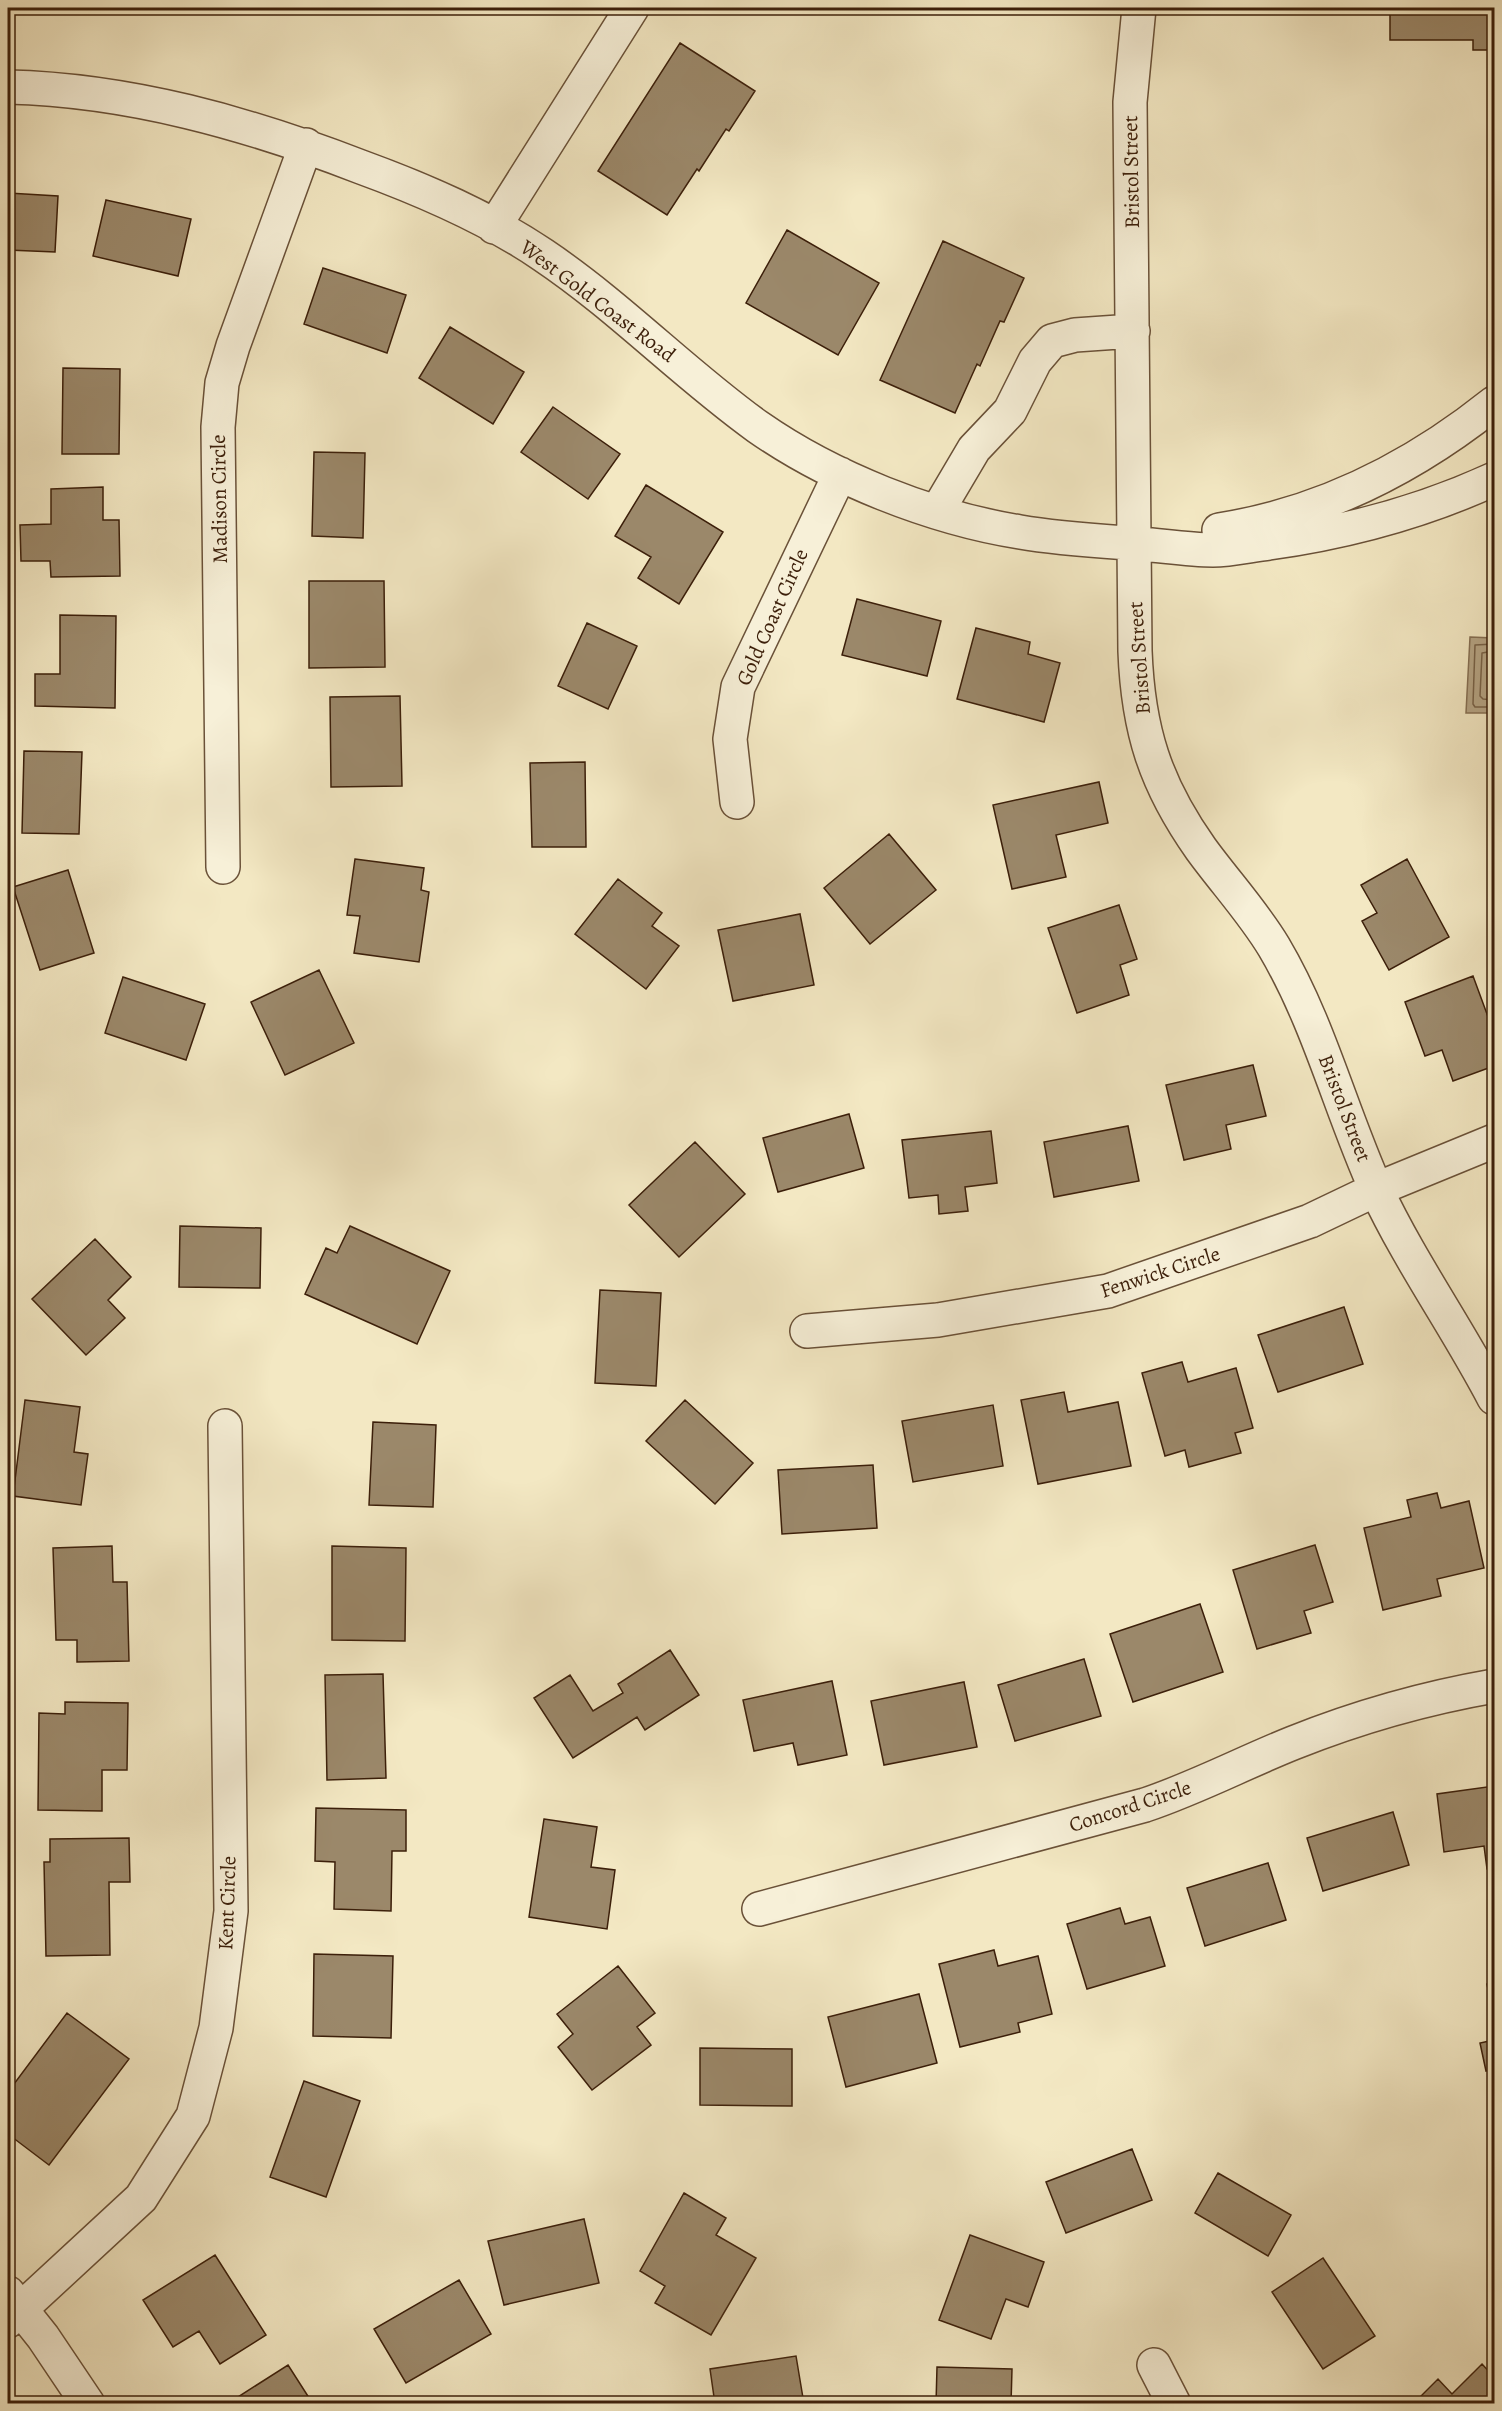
<svg xmlns="http://www.w3.org/2000/svg" width="1502" height="2411" viewBox="0 0 1502 2411" font-family="Alegreya,serif">
<rect width="100%" height="100%" fill="#f3e8c3"/>
<filter id="stains"><feTurbulence type="fractalNoise" baseFrequency=".00333" numOctaves="4"/><feColorMatrix values="0 0 0 0 .2 0 0 0 0 .09 0 0 0 0 .02 0 0 0 .5 -.17"/></filter>
<radialGradient id="worn" r=".72"><stop offset=".6" stop-color="#630" stop-opacity="0"/><stop offset="1" stop-color="#630" stop-opacity=".3"/></radialGradient>
<!-- water -->
<path fill="#b5a484" stroke="#856f53" stroke-width="1.5" d="M 1470,637 L 1494,638 L 1494,713 L 1466,713 Z"/>
<g fill="none" stroke-linecap="round" stroke-linejoin="round">
<!-- shore -->
<path stroke="#786247" stroke-width="1.5" d="M 1494,644 L 1475,645 L 1473,704 L 1475,707 L 1494,707
M 1494,651 L 1482,653 L 1480,696 L 1483,699 L 1494,700"/>
</g>
<!-- building -->
<path fill="#9b886a" stroke="#3c1f0a" stroke-width="1.5" d="M 1390,8 L 1494,8 L 1494,50 L 1473,50 L 1473,40 L 1390,40 Z
M 680,43 L 755,91 L 729,131 L 726,129 L 699,171 L 697,169 L 667,215 L 598,171 Z
M 8,193 L 58,196 L 55,252 L 8,250 Z
M 106,200 L 191,219 L 178,276 L 93,256 Z
M 787,230 L 879,283 L 838,355 L 746,303 Z
M 943,241 L 1024,278 L 1004,322 L 1000,321 L 980,366 L 977,364 L 955,413 L 880,380 Z
M 323,268 L 406,295 L 387,353 L 304,324 Z
M 450,327 L 524,372 L 493,424 L 419,378 Z
M 63,368 L 120,369 L 119,454 L 62,454 Z
M 553,407 L 620,454 L 588,499 L 521,452 Z
M 314,452 L 365,453 L 363,538 L 312,536 Z
M 646,485 L 723,532 L 679,604 L 638,578 L 651,557 L 615,536 Z
M 103,487 L 103,520 L 119,520 L 120,576 L 51,577 L 50,561 L 21,561 L 20,525 L 51,524 L 51,489 Z
M 309,581 L 384,581 L 385,667 L 309,668 Z
M 857,599 L 941,621 L 927,676 L 842,655 Z
M 60,615 L 116,616 L 115,708 L 35,706 L 35,674 L 60,674 Z
M 587,623 L 637,646 L 608,709 L 558,686 Z
M 976,628 L 1030,642 L 1028,654 L 1060,663 L 1044,722 L 957,699 Z
M 400,696 L 402,786 L 331,787 L 330,697 Z
M 24,751 L 82,752 L 79,834 L 22,833 Z
M 585,762 L 586,847 L 532,847 L 530,763 Z
M 1099,782 L 1108,823 L 1056,835 L 1066,877 L 1012,889 L 993,805 Z
M 889,834 L 936,890 L 870,944 L 824,888 Z
M 355,859 L 424,868 L 421,890 L 429,892 L 419,962 L 354,953 L 360,916 L 347,915 Z
M 1407,859 L 1449,937 L 1389,970 L 1362,921 L 1377,913 L 1361,885 Z
M 68,870 L 94,953 L 40,970 L 13,887 Z
M 618,879 L 662,913 L 652,926 L 679,946 L 646,989 L 575,934 Z
M 1119,905 L 1137,959 L 1120,965 L 1129,995 L 1077,1013 L 1048,928 Z
M 800,914 L 814,985 L 733,1001 L 718,930 Z
M 319,970 L 354,1043 L 285,1075 L 251,1002 Z
M 1473,976 L 1494,1033 L 1494,1066 L 1453,1081 L 1442,1050 L 1425,1056 L 1405,1002 Z
M 123,977 L 205,1004 L 186,1060 L 105,1033 Z
M 1253,1065 L 1266,1116 L 1226,1125 L 1231,1149 L 1184,1160 L 1166,1085 Z
M 849,1114 L 864,1168 L 778,1192 L 763,1138 Z
M 1128,1126 L 1139,1181 L 1054,1197 L 1044,1142 Z
M 991,1131 L 997,1183 L 965,1187 L 968,1211 L 939,1214 L 938,1195 L 909,1198 L 902,1140 Z
M 695,1142 L 745,1194 L 679,1257 L 629,1205 Z
M 180,1226 L 261,1228 L 260,1288 L 179,1287 Z
M 350,1226 L 450,1271 L 417,1344 L 305,1294 L 326,1248 L 337,1253 Z
M 95,1239 L 131,1277 L 108,1300 L 125,1318 L 86,1355 L 32,1299 Z
M 600,1290 L 661,1293 L 656,1386 L 595,1383 Z
M 1344,1307 L 1363,1364 L 1278,1392 L 1258,1335 Z
M 1182,1362 L 1188,1382 L 1236,1368 L 1253,1428 L 1235,1433 L 1241,1453 L 1189,1467 L 1185,1450 L 1165,1456 L 1142,1373 Z
M 1064,1392 L 1068,1412 L 1118,1402 L 1131,1466 L 1038,1484 L 1021,1400 Z
M 25,1400 L 80,1407 L 74,1452 L 88,1454 L 81,1505 L 13,1496 Z
M 685,1400 L 753,1463 L 715,1504 L 646,1441 Z
M 993,1405 L 1003,1466 L 913,1482 L 902,1421 Z
M 373,1422 L 436,1425 L 433,1507 L 369,1505 Z
M 873,1465 L 877,1528 L 782,1534 L 778,1470 Z
M 1437,1493 L 1441,1508 L 1469,1501 L 1484,1568 L 1437,1579 L 1441,1596 L 1383,1610 L 1364,1528 L 1411,1517 L 1407,1500 Z
M 1315,1545 L 1333,1602 L 1304,1611 L 1311,1633 L 1257,1649 L 1233,1570 Z
M 112,1546 L 113,1582 L 127,1582 L 129,1661 L 77,1662 L 77,1640 L 56,1640 L 53,1548 Z
M 332,1546 L 406,1548 L 405,1641 L 332,1640 Z
M 1200,1604 L 1223,1672 L 1133,1702 L 1110,1634 Z
M 670,1650 L 699,1695 L 645,1730 L 637,1717 L 573,1758 L 534,1698 L 570,1675 L 593,1711 L 623,1693 L 618,1684 Z
M 1084,1659 L 1101,1716 L 1015,1741 L 998,1685 Z
M 383,1674 L 386,1778 L 327,1780 L 325,1675 Z
M 832,1681 L 847,1755 L 798,1765 L 793,1743 L 754,1751 L 743,1700 Z
M 964,1682 L 977,1747 L 884,1765 L 871,1701 Z
M 65,1702 L 128,1703 L 127,1770 L 102,1770 L 102,1811 L 38,1810 L 39,1713 L 65,1714 Z
M 1494,1786 L 1494,1868 L 1487,1869 L 1484,1846 L 1444,1852 L 1437,1794 Z
M 316,1808 L 406,1810 L 406,1851 L 392,1851 L 391,1911 L 334,1909 L 335,1862 L 315,1861 Z
M 1393,1812 L 1409,1865 L 1323,1891 L 1307,1838 Z
M 544,1819 L 597,1827 L 591,1867 L 615,1870 L 607,1929 L 529,1917 Z
M 129,1838 L 130,1882 L 109,1882 L 110,1955 L 46,1956 L 44,1862 L 50,1862 L 50,1839 Z
M 1268,1863 L 1286,1920 L 1205,1946 L 1187,1888 Z
M 1120,1908 L 1125,1924 L 1150,1917 L 1165,1966 L 1087,1989 L 1067,1924 Z
M 994,1950 L 998,1966 L 1038,1956 L 1052,2014 L 1018,2023 L 1020,2032 L 960,2047 L 939,1964 Z
M 314,1954 L 393,1956 L 391,2038 L 313,2036 Z
M 618,1966 L 655,2013 L 637,2027 L 651,2045 L 592,2090 L 558,2047 L 573,2034 L 557,2014 Z
M 1494,1982 L 1494,2020 L 1487,1984 Z
M 919,1994 L 937,2063 L 846,2087 L 828,2017 Z
M 67,2013 L 129,2059 L 49,2165 L 8,2134 L 8,2092 Z
M 1494,2040 L 1494,2069 L 1486,2071 L 1480,2043 Z
M 700,2048 L 792,2049 L 792,2106 L 700,2105 Z
M 304,2081 L 360,2101 L 326,2197 L 270,2177 Z
M 1132,2149 L 1152,2200 L 1066,2233 L 1046,2182 Z
M 1218,2173 L 1291,2215 L 1268,2256 L 1195,2213 Z
M 684,2193 L 726,2218 L 716,2235 L 756,2258 L 711,2335 L 655,2303 L 665,2286 L 640,2271 Z
M 584,2219 L 599,2283 L 504,2305 L 488,2241 Z
M 970,2235 L 1044,2262 L 1028,2307 L 1006,2299 L 991,2339 L 939,2320 Z
M 215,2255 L 266,2335 L 220,2364 L 199,2331 L 173,2347 L 143,2300 Z
M 1323,2258 L 1375,2336 L 1323,2369 L 1272,2292 Z
M 459,2280 L 491,2334 L 406,2383 L 374,2329 Z
M 796,2356 L 804,2404 L 715,2404 L 710,2369 Z
M 1482,2364 L 1494,2377 L 1494,2404 L 1420,2404 L 1417,2400 L 1438,2379 L 1452,2394 Z
M 288,2365 L 313,2404 L 227,2404 Z
M 937,2367 L 1012,2369 L 1011,2404 L 936,2404 Z"/>
<g fill="none" stroke-linecap="round" stroke-linejoin="round">
<!-- minor casing -->
<g stroke="#6a5138" stroke-width="36">
<path id="minor" d="M 1139,8 L 1130,102 L 1135,651 C 1138,730 1155,784 1201,849 C 1225,882 1253,912 1274,947 C 1319,1023 1340,1109 1376,1189 C 1410,1262 1457,1327 1494,1398
M 8,87 C 130,90 247,123 361,167 C 424,190 487,217 543,255 C 619,306 684,374 758,427 C 831,478 932,518 1020,532 C 1060,539 1100,541 1141,544 C 1165,546 1189,550 1213,550 C 1232,550 1251,545 1269,543 C 1348,532 1422,512 1494,479
M 494,227 L 632,8
M 938,510 L 974,449 L 1010,411 L 1035,361 L 1052,341 L 1075,335 L 1133,331
M 1219,530 C 1322,514 1414,467 1494,403
M 737,802 L 730,739 L 738,687 L 840,474
M 223,867 L 218,427 L 222,383 L 233,346 L 306,145
M 807,1331 L 938,1320 L 1108,1291 L 1310,1221 L 1377,1189 L 1494,1141
M 759,1909 L 1145,1805 C 1196,1788 1243,1763 1293,1743 C 1358,1717 1425,1698 1494,1686
M 8,2293 L 43,2337 L 88,2404
M 8,2321 L 141,2198 L 193,2116 L 216,2028 L 231,1911 L 225,1426
M 1154,2365 L 1174,2404"/>
</g>
<!-- minor -->
<use href="#minor" stroke="#f7f0d8" stroke-width="33"/>
</g>
<g text-anchor="middle" dominant-baseline="central" stroke-width="4.5" stroke-linejoin="round" paint-order="stroke">
<!-- street labels -->
<g font-size="21" fill="#3c1f0a" stroke="#f7f0d8">
<text transform="translate(1131 172) rotate(-91)">Bristol Street</text>
<text transform="translate(598 301) rotate(37)">West Gold Coast Road</text>
<text transform="translate(219 499) rotate(-91)">Madison Circle</text>
<text transform="translate(772 617) rotate(-66)">Gold Coast Circle</text>
<text transform="translate(1139 658) rotate(-94)">Bristol Street</text>
<text transform="translate(1345 1108) rotate(69)">Bristol Street</text>
<text transform="translate(1160 1272) rotate(-18)">Fenwick Circle</text>
<text transform="translate(1130 1806) rotate(-18)">Concord Circle</text>
<text transform="translate(227 1903) rotate(-88)">Kent Circle</text>
</g>
</g>
<!-- margin -->
<rect width="1502" height="2411" fill="none" stroke="#f3e8c3" stroke-width="30"/>
<rect x="9" y="9" width="1484" height="2393" fill="none" stroke="#3c1f0a" stroke-width="3"/>
<rect x="15" y="15" width="1472" height="2381" fill="none" stroke="#3c1f0a" stroke-width="1.5"/>
<rect width="100%" height="100%" filter="url(#stains)"/>
<rect width="100%" height="100%" fill="url(#worn)"/>
</svg>
